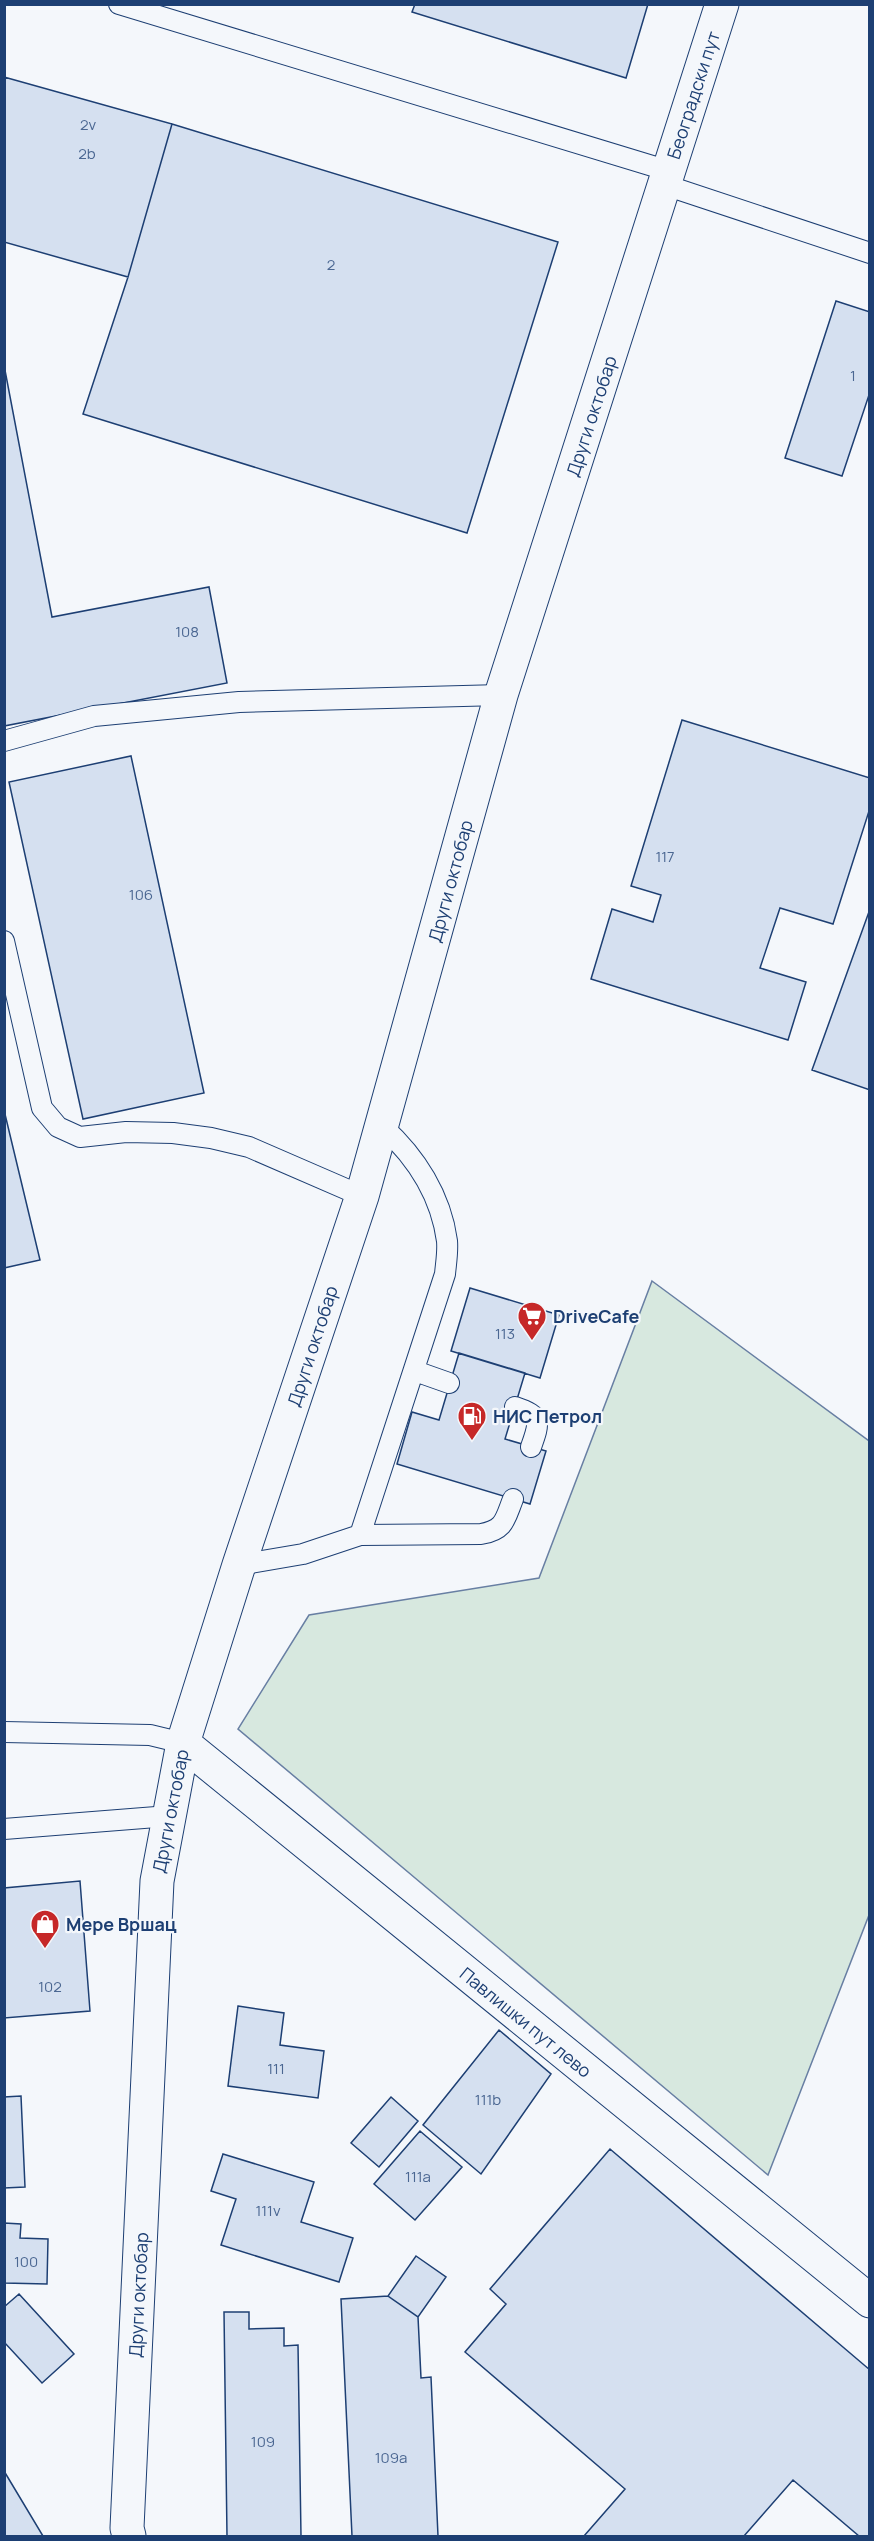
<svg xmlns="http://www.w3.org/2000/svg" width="874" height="2541" viewBox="0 0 874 2541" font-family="Manrope,sans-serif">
<rect width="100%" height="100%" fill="#f4f7fb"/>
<!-- green -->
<path fill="#d7e8df" stroke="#687fa3" stroke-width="1.5" d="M 652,1281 L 869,1441 L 869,1915 L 768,2175 L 238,1729 L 309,1615 L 539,1578 Z"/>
<!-- building -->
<path fill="#d5e0f0" stroke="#1d3f73" stroke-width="1.5" d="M 415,4 L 648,4 L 626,78 L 412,12 Z
M 4,77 L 172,124 L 128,277 L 4,242 Z
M 172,124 L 558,242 L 467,533 L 83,414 L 128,277 Z
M 836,301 L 870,312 L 870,392 L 842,476 L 785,458 Z
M 4,365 L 52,617 L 209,587 L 227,683 L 4,726 Z
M 682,720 L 870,778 L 870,808 L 833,924 L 780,908 L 760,968 L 806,982 L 788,1040 L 591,979 L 612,909 L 653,922 L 661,895 L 631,886 Z
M 131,756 L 204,1093 L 83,1119 L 9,782 Z
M 870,909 L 870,1090 L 812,1070 Z
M 4,1110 L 40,1260 L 4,1268 Z
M 470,1288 L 559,1315 L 540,1378 L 451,1351 Z
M 459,1353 L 525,1373 L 505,1439 L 546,1451 L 530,1504 L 397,1464 L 412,1412 L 439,1420 Z
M 80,1881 L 90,2011 L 4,2018 L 4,1888 Z
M 238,2006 L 284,2013 L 280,2045 L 324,2051 L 318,2098 L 228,2086 Z
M 499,2030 L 551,2074 L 481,2174 L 423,2125 Z
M 21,2096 L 25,2187 L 4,2188 L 4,2097 Z
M 391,2097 L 418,2121 L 379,2167 L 351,2143 Z
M 420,2131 L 462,2167 L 415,2220 L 374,2184 Z
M 610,2149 L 870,2370 L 870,2536 L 859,2536 L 793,2480 L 744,2536 L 584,2536 L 625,2489 L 465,2352 L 506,2304 L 490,2289 Z
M 223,2154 L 314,2182 L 301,2222 L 353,2238 L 339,2282 L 221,2245 L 236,2199 L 211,2191 Z
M 4,2223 L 21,2224 L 20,2238 L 48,2239 L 47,2284 L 4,2283 Z
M 416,2256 L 446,2277 L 418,2317 L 388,2296 Z
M 19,2294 L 74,2354 L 42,2383 L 4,2342 L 4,2307 Z
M 388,2296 L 418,2317 L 421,2378 L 431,2377 L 438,2536 L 352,2536 L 341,2299 Z
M 224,2312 L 249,2312 L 249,2329 L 284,2328 L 284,2346 L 298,2345 L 301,2536 L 227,2536 Z
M 4,2471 L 43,2536 L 4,2536 Z"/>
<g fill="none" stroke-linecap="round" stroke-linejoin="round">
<!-- lane casing -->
<g stroke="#1d3f73" stroke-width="22">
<path id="lane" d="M 119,4 L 669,171
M 665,185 L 870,253
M 4,741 L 94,716 L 239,702 L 501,695
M 4,941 L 42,1108 L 58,1127 L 80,1137 L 126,1132 L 173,1133 L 211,1138 L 249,1147 L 362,1196
M 415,1371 L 449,1383
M 515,1407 C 542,1416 540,1422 531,1447
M 360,1535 L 445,1274 C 446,1263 448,1252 447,1241 C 441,1196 416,1157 383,1127
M 239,1565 L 303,1554 L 360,1535 L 481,1534 C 505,1530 505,1519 513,1499
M 4,1732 L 150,1735 L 183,1743
M 4,1829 L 169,1816"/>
</g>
<!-- secondary casing -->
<g stroke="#1d3f73" stroke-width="35">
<path id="secondary" d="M 183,1743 L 870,2301
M 129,2536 L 127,2528 L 157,1881 L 183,1743 L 239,1565 L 362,1196 L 501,695 L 722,4"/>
</g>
<!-- lane -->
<use href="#lane" stroke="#f4f7fb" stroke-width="20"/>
<!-- secondary -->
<use href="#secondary" stroke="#f4f7fb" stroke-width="33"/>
</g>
<!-- icons -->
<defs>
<g id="supermarket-pin" transform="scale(1.5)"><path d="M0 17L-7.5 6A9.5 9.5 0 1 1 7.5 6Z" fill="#c62828" stroke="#f4f7fb"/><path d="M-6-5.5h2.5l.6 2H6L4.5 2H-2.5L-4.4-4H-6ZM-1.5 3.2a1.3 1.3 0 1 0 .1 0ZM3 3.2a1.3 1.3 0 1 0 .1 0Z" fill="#fff"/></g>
<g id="fuel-pin" transform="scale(1.5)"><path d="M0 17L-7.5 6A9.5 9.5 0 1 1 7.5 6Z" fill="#c62828" stroke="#f4f7fb"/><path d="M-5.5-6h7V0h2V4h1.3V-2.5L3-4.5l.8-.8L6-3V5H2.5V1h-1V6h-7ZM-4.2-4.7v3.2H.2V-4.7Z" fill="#fff"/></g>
<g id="shop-pin" transform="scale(1.5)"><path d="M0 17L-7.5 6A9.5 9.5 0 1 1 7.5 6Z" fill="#c62828" stroke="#f4f7fb"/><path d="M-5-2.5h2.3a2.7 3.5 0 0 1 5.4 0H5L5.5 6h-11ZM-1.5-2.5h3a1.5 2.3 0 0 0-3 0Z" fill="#fff"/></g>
</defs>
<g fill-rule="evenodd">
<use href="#supermarket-pin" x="532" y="1316"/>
<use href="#fuel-pin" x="472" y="1416"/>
<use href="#shop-pin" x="45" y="1924"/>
</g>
<g text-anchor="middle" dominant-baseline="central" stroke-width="4.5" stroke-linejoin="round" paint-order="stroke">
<!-- number labels -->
<g font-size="15" fill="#4b6792">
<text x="88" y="124">2v</text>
<text x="87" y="153">2b</text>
<text x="331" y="264">2</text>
<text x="853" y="375">1</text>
<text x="187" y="631">108</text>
<text x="665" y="856">117</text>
<text x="141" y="894">106</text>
<text x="505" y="1333">113</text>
<text x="50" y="1986">102</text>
<text x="276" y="2068">111</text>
<text x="488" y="2099">111b</text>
<text x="418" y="2176">111a</text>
<text x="268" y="2210">111v</text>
<text x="26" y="2261">100</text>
<text x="263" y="2441">109</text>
<text x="391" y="2457">109a</text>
</g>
<!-- street labels -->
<g font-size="18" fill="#1d3f73" stroke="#f4f7fb">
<text transform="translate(693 95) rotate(-72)">Београдски пут</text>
<text transform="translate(591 416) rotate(-72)">Други октобар</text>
<text transform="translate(450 881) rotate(-75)">Други октобар</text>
<text transform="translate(312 1346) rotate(-72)">Други октобар</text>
<text transform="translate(170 1811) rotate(-79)">Други октобар</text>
<text transform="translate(526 2022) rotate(39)">Павлишки пут лево</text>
<text transform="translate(138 2295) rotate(-87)">Други октобар</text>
</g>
<!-- poi labels -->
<g font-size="18" font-weight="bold" fill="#1d3f73" stroke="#f4f7fb" text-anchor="start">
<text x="553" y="1316">DriveCafe</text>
<text x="493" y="1416">НИС Петрол</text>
<text x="66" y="1924">Мере Вршац</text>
</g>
</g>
<!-- border -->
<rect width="874" height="2541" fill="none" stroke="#1d3f73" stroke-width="12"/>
</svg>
